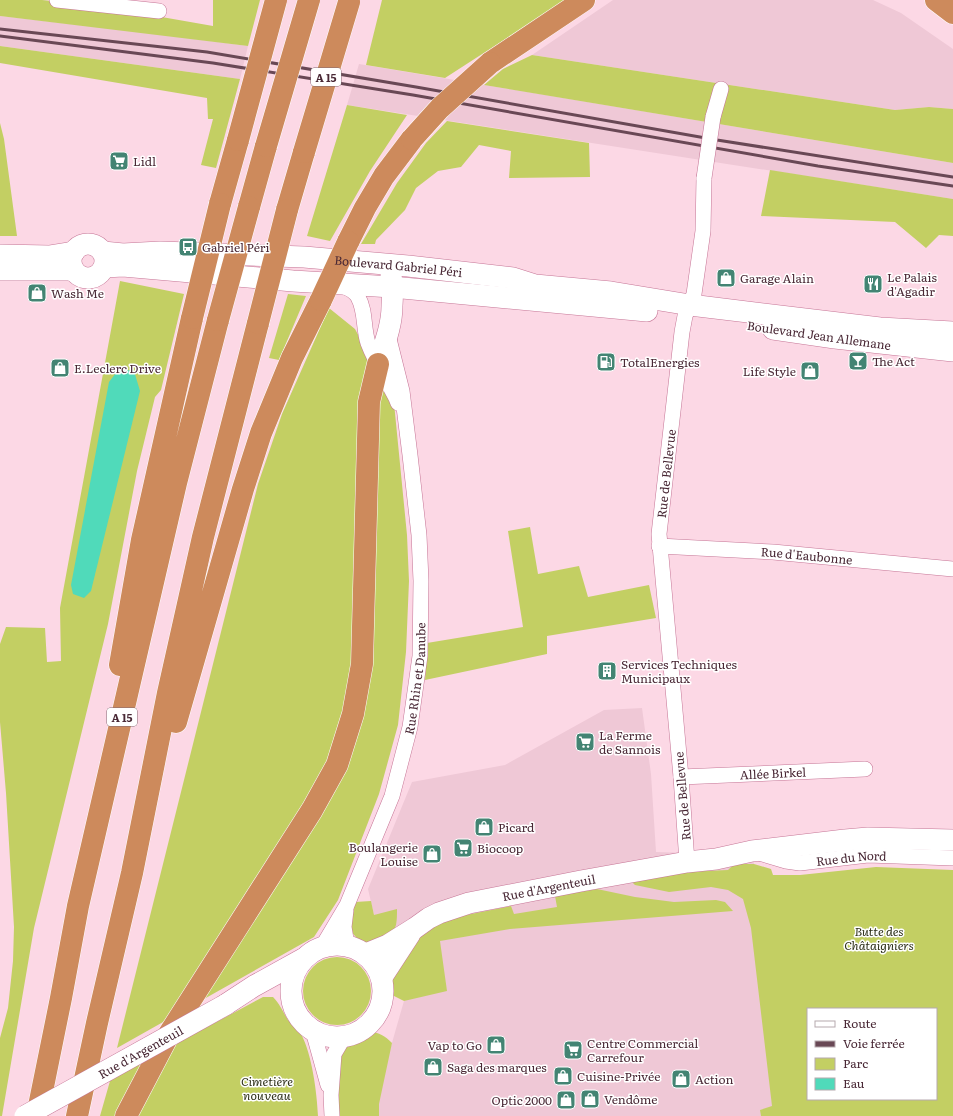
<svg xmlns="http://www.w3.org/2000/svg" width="953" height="1116" viewBox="0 0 953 1116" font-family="Literata,serif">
<rect width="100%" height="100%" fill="#fcd8e5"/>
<!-- built -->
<path fill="#efc8d6" d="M 613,0 L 873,0 L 901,13 L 953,49 L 953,109 L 929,107 L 895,110 L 532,55 Z
M 0,16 L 149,33 L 248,46 L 240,79 L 0,46 Z
M 359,64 L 953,163 L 953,199 L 347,105 Z
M 642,708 L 651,774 L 656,852 L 753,855 L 783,1116 L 371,1116 L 410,980 L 374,915 L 368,889 L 412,782 L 505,765 L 604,710 Z"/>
<!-- green -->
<path fill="#c3cf63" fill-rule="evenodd" d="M 0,0 L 42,0 L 99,6 L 213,26 L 213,0 L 260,0 L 248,46 L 0,16 Z
M 382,0 L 566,0 L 445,78 L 366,65 Z
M 0,46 L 240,79 L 216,168 L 201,165 L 213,119 L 208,119 L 207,98 L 0,63 Z
M 532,55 L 895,110 L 929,107 L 953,109 L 953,163 L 484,85 L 503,69 Z
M 347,105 L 407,115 L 370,171 L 330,241 L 307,236 Z
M 447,121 L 589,143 L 590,177 L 509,178 L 511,151 L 479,145 L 461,167 L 438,171 L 416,188 L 405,210 L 376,240 L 375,244 L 361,244 L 397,183 L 426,143 Z
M 0,123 L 4,139 L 17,236 L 0,236 Z
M 770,170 L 953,199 L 953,236 L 939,235 L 926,248 L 895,222 L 761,216 Z
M 120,281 L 184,294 L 161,390 L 155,397 L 137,471 L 108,624 L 34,928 L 2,1116 L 0,1116 L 0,1038 L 8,1008 L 13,961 L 14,927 L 6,793 L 0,722 L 0,644 L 6,627 L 45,628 L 47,662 L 61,661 L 60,608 Z
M 288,294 L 306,296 L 279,360 L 269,358 Z
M 329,308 L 355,329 L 394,403 L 407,535 L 409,581 L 406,652 L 398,725 L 379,794 L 338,900 L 314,937 L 117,1048 L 258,484 L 282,414 Z
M 530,527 L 538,574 L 579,566 L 588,597 L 649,585 L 656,618 L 547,636 L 547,654 L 425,680 L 427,643 L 523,627 L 508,531 Z
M 734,864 L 754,864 L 771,869 L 773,875 L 800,875 L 876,867 L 953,870 L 953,1116 L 761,1116 L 760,1110 L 772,1106 L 751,928 L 743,899 L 728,890 L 711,887 L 669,892 L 635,885 L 632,882 L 684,872 L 728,870 ZM 808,1009 L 936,1009 L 936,1099 L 808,1099 Z
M 597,889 L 635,897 L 674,902 L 716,900 L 725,902 L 733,911 L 510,929 L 440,941 L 447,991 L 404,1001 L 392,995 L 389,986 L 392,966 L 421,934 L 451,918 L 511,906 L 514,914 L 557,907 L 555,896 Z
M 371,901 L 374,915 L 397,909 C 397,914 397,920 396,925 C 391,941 376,945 361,943 L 349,929 L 355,902 Z
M303 991a34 34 0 1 1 68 0a34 34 0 1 1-68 0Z
M 263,997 L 273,997 C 280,1004 283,1012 288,1020 C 292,1025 298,1028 301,1034 C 312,1054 317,1093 318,1116 L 138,1116 L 170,1047 Z
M 370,1032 C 379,1032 385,1036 392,1043 L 379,1104 L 379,1116 L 338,1116 L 336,1067 L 343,1045 Z
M 146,1060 L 117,1116 L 100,1116 L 110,1081 Z"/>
<!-- water -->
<path fill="#50daba" d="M 119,369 L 134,371 L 140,391 L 91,591 L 84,598 L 73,594 L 71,585 L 109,382 Z"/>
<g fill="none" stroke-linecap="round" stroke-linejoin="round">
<!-- street casing -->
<g stroke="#c67596" stroke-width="16">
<g id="street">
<path d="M 57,0 L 159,11"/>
<path d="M 713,117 L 721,89"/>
<path d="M 341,285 C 348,288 355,291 358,297 C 366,311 363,328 368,343 C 375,362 387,380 396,398 L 398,403"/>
<path id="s1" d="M 659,546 L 773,552 L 953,569"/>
<path id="s2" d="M 681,777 L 865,769"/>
<path id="s3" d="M 759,853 L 786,861 L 800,863 L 868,855 L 953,858"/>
<path id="s4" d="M 687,862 L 681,777 L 659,534 L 682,332 L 685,316 L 694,294 L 703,231 L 704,178"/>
<path d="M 346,910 L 344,927 L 347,945"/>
<path id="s5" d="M 322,947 L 347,905 L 392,796 L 410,727 L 420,656 L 421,581 L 419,535 L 410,455 L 402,391 L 388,335"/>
<path d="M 313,1031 L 328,1085"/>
<path d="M 332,1116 L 331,1095 L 334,1054 L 344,1037"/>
</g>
</g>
<!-- secondary casing -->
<g stroke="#c67596" stroke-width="22">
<g id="secondary">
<circle cx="88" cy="261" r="17"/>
<path id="s6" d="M 103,252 L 123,254 L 160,252 L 304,257 L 408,266 L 513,278 L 535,285 L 611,292 L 690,305 L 880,328 L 953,332"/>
<path d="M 0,255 L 49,256 L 74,252"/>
<path d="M 105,267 L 123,266 L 293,281 L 392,287 L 647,311"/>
<path d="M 0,270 L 73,270"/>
<path d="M 773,329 L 835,338 L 953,351"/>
<path d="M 378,364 C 384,345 392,326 392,306 C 393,295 392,284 391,274"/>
<circle cx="337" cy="991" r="46"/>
<path id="s7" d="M 366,954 L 388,945 L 415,928 L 429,918 L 439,913 L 469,903 L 581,881 L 687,862 L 716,859 L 752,851 L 845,840 L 868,838 L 953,840"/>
<path d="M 382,977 L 410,934"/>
<path d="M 225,1005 L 254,986 L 303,959"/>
</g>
</g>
<!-- highway casing -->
<g stroke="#fff" stroke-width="23">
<path id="highway" d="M 936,0 L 953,13
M 490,63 L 584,0
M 220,204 L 238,140
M 249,207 L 266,146
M 287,210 L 304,152
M 348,242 L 365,208 L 384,176 L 412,139
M 120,665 L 142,540 L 192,318
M 176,722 L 243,489 L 261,433 L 292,358 L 321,300
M 37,1116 L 61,998 L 78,906 L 176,483 L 218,320
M 77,1116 L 97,1023 L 132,873 L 168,693 L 203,537 L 258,323
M 126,1116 L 169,1034 L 312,810 L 337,765 L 353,714 L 362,664 L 369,402 L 378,364"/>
</g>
<!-- street -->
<use href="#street" stroke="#fff" stroke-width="15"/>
<!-- secondary -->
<use href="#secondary" stroke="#fff" stroke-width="21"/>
<!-- highway -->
<use href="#highway" stroke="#cd8a5c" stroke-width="22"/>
<!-- rail -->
<path stroke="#694855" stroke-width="3" d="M 0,29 L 207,52 L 416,87 L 717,140 L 953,177
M 0,36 L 213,63 L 413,95 L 818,166 L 953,186"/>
<!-- street-bridge casing -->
<g stroke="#c67596" stroke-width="16" stroke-linecap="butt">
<path id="street-bridge" d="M 704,178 L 713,117"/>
</g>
<!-- secondary-bridge casing -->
<g stroke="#c67596" stroke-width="22" stroke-linecap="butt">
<g id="secondary-bridge">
<path id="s8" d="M 25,1116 L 225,1005"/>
</g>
</g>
<!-- highway-bridge casing -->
<g stroke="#fff" stroke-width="23" stroke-linecap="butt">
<path id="highway-bridge" d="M 412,139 L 440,108 L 490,63
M 238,140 L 276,0
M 266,146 L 309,0
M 304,152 L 349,2
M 321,300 L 348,242
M 192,318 L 220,204
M 218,320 L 249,207
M 258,323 L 287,210"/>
</g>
<!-- street-bridge -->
<use href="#street-bridge" stroke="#fff" stroke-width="15"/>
<!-- secondary-bridge -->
<use href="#secondary-bridge" stroke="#fff" stroke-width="21"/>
<!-- highway-bridge -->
<use href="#highway-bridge" stroke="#cd8a5c" stroke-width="22"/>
</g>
<!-- icons -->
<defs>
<g id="supermarket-square" transform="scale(1)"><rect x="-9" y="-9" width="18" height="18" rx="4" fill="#438473" stroke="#fff"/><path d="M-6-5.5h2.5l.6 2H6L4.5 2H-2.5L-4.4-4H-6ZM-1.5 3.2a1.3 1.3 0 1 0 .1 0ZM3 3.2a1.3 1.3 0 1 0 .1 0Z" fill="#fff"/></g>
<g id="bus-square" transform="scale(1)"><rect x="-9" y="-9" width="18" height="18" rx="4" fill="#438473" stroke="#fff"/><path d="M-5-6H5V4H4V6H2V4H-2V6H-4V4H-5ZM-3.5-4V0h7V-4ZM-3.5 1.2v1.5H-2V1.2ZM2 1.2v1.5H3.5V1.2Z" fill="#fff"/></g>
<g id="shop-square" transform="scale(1)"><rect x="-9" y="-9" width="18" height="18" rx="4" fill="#438473" stroke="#fff"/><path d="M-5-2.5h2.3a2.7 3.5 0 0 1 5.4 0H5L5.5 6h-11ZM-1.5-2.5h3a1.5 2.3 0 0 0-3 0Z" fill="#fff"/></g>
<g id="restaurant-square" transform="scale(1)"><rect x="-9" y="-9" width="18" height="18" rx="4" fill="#438473" stroke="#fff"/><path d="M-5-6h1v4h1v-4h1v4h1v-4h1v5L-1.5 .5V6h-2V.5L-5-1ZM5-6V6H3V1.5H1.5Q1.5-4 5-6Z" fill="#fff"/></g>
<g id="bar-square" transform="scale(1)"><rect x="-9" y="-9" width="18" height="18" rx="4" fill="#438473" stroke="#fff"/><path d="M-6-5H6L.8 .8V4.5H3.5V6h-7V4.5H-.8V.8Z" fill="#fff"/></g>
<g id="fuel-square" transform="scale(1)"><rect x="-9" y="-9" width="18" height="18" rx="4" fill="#438473" stroke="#fff"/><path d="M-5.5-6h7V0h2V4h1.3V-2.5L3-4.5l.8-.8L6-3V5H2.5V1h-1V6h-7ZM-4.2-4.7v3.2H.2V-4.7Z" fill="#fff"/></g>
<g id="building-square" transform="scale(1)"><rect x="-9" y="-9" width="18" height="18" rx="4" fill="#438473" stroke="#fff"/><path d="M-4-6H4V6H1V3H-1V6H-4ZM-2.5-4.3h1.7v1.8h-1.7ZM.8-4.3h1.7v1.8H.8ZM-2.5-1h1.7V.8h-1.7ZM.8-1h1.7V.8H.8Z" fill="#fff"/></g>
</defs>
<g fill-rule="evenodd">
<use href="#supermarket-square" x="119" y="161"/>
<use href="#bus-square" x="188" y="247"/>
<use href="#shop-square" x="726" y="278"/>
<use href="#restaurant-square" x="873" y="284"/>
<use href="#shop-square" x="37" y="293"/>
<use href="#bar-square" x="858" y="361"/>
<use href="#fuel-square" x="606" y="362"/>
<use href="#shop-square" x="60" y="368"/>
<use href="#shop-square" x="810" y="371"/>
<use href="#building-square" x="607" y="671"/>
<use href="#supermarket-square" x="585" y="742"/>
<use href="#shop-square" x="484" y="827"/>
<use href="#supermarket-square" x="463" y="848"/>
<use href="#shop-square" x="432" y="854"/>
<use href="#shop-square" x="496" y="1045"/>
<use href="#supermarket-square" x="573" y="1050"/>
<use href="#shop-square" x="433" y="1067"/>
<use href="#shop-square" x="563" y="1076"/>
<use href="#shop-square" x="681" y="1079"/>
<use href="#shop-square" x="590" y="1099"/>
<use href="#shop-square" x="566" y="1100"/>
</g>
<g text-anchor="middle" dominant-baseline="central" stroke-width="3" stroke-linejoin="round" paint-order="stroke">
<!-- shield labels -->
<g fill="#fff" stroke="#806872" stroke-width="1">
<rect x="311" y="68" width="30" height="18" rx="3"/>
<rect x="107" y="708" width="30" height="18" rx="3"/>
</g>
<g font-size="11" font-weight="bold" fill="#492835">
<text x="326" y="77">A 15</text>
<text x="122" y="717">A 15</text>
</g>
<!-- poi labels -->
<g font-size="12" fill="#492835" stroke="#fff" text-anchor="start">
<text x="133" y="161">Lidl</text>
<text x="202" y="247">Gabriel Péri</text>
<text x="887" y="277">Le Palais<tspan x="887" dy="14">d'Agadir</tspan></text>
<text x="740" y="278">Garage Alain</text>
<text x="51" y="293">Wash Me</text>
<text x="872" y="361">The Act</text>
<text x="620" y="362">TotalEnergies</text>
<text x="74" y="368">E.Leclerc Drive</text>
<text x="796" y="371" text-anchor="end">Life Style</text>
<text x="621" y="664">Services Techniques<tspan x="621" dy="14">Municipaux</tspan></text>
<text x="599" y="735">La Ferme<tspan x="599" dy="14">de Sannois</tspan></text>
<text x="498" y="827">Picard</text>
<text x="418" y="847" text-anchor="end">Boulangerie<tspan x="418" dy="14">Louise</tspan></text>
<text x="477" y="848">Biocoop</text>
<text x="587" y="1043">Centre Commercial<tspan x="587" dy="14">Carrefour</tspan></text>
<text x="482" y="1045" text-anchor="end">Vap to Go</text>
<text x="447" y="1067">Saga des marques</text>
<text x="577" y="1076">Cuisine-Privée</text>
<text x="695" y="1079">Action</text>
<text x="604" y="1099">Vendôme</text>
<text x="552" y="1100" text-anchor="end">Optic 2000</text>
</g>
<!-- street labels -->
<g font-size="12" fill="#492835" stroke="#fff">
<text stroke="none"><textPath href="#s6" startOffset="296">Boulevard Gabriel Péri</textPath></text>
<text transform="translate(819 335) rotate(8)">Boulevard Jean Allemane</text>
<text stroke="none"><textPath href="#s4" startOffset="390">Rue de Bellevue</textPath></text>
<text stroke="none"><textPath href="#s1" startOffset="148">Rue d'Eaubonne</textPath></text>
<text stroke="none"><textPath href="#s5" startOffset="287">Rue Rhin et Danube</textPath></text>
<text stroke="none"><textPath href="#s2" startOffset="92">Allée Birkel</textPath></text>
<text transform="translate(682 796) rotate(-95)">Rue de Bellevue</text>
<text stroke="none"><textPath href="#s3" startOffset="94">Rue du Nord</textPath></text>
<text stroke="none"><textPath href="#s7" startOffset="197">Rue d'Argenteuil</textPath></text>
<text stroke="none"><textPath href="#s8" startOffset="132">Rue d'Argenteuil</textPath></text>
</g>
<!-- park labels -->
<g font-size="12" font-style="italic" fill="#2c2f18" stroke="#fff">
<text x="879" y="931">Butte des<tspan x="879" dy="14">Châtaigniers</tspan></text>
<text x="267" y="1081">Cimetière<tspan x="267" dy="14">nouveau</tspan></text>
</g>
</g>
<!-- legend -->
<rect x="807" y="1008" width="130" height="92" fill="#ffffff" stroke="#b6a9ae"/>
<rect x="815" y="1021" width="20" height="6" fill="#ffffff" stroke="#b6a9ae"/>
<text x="843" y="1028" font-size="12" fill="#492835">Route</text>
<rect x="815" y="1041" width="20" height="6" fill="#694855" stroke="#b6a9ae"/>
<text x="843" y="1048" font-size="12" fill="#492835">Voie ferrée</text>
<rect x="815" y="1058" width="20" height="12" fill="#c3cf63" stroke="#b6a9ae"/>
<text x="843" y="1068" font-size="12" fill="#492835">Parc</text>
<rect x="815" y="1078" width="20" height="12" fill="#50daba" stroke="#b6a9ae"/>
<text x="843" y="1088" font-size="12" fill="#492835">Eau</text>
</svg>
